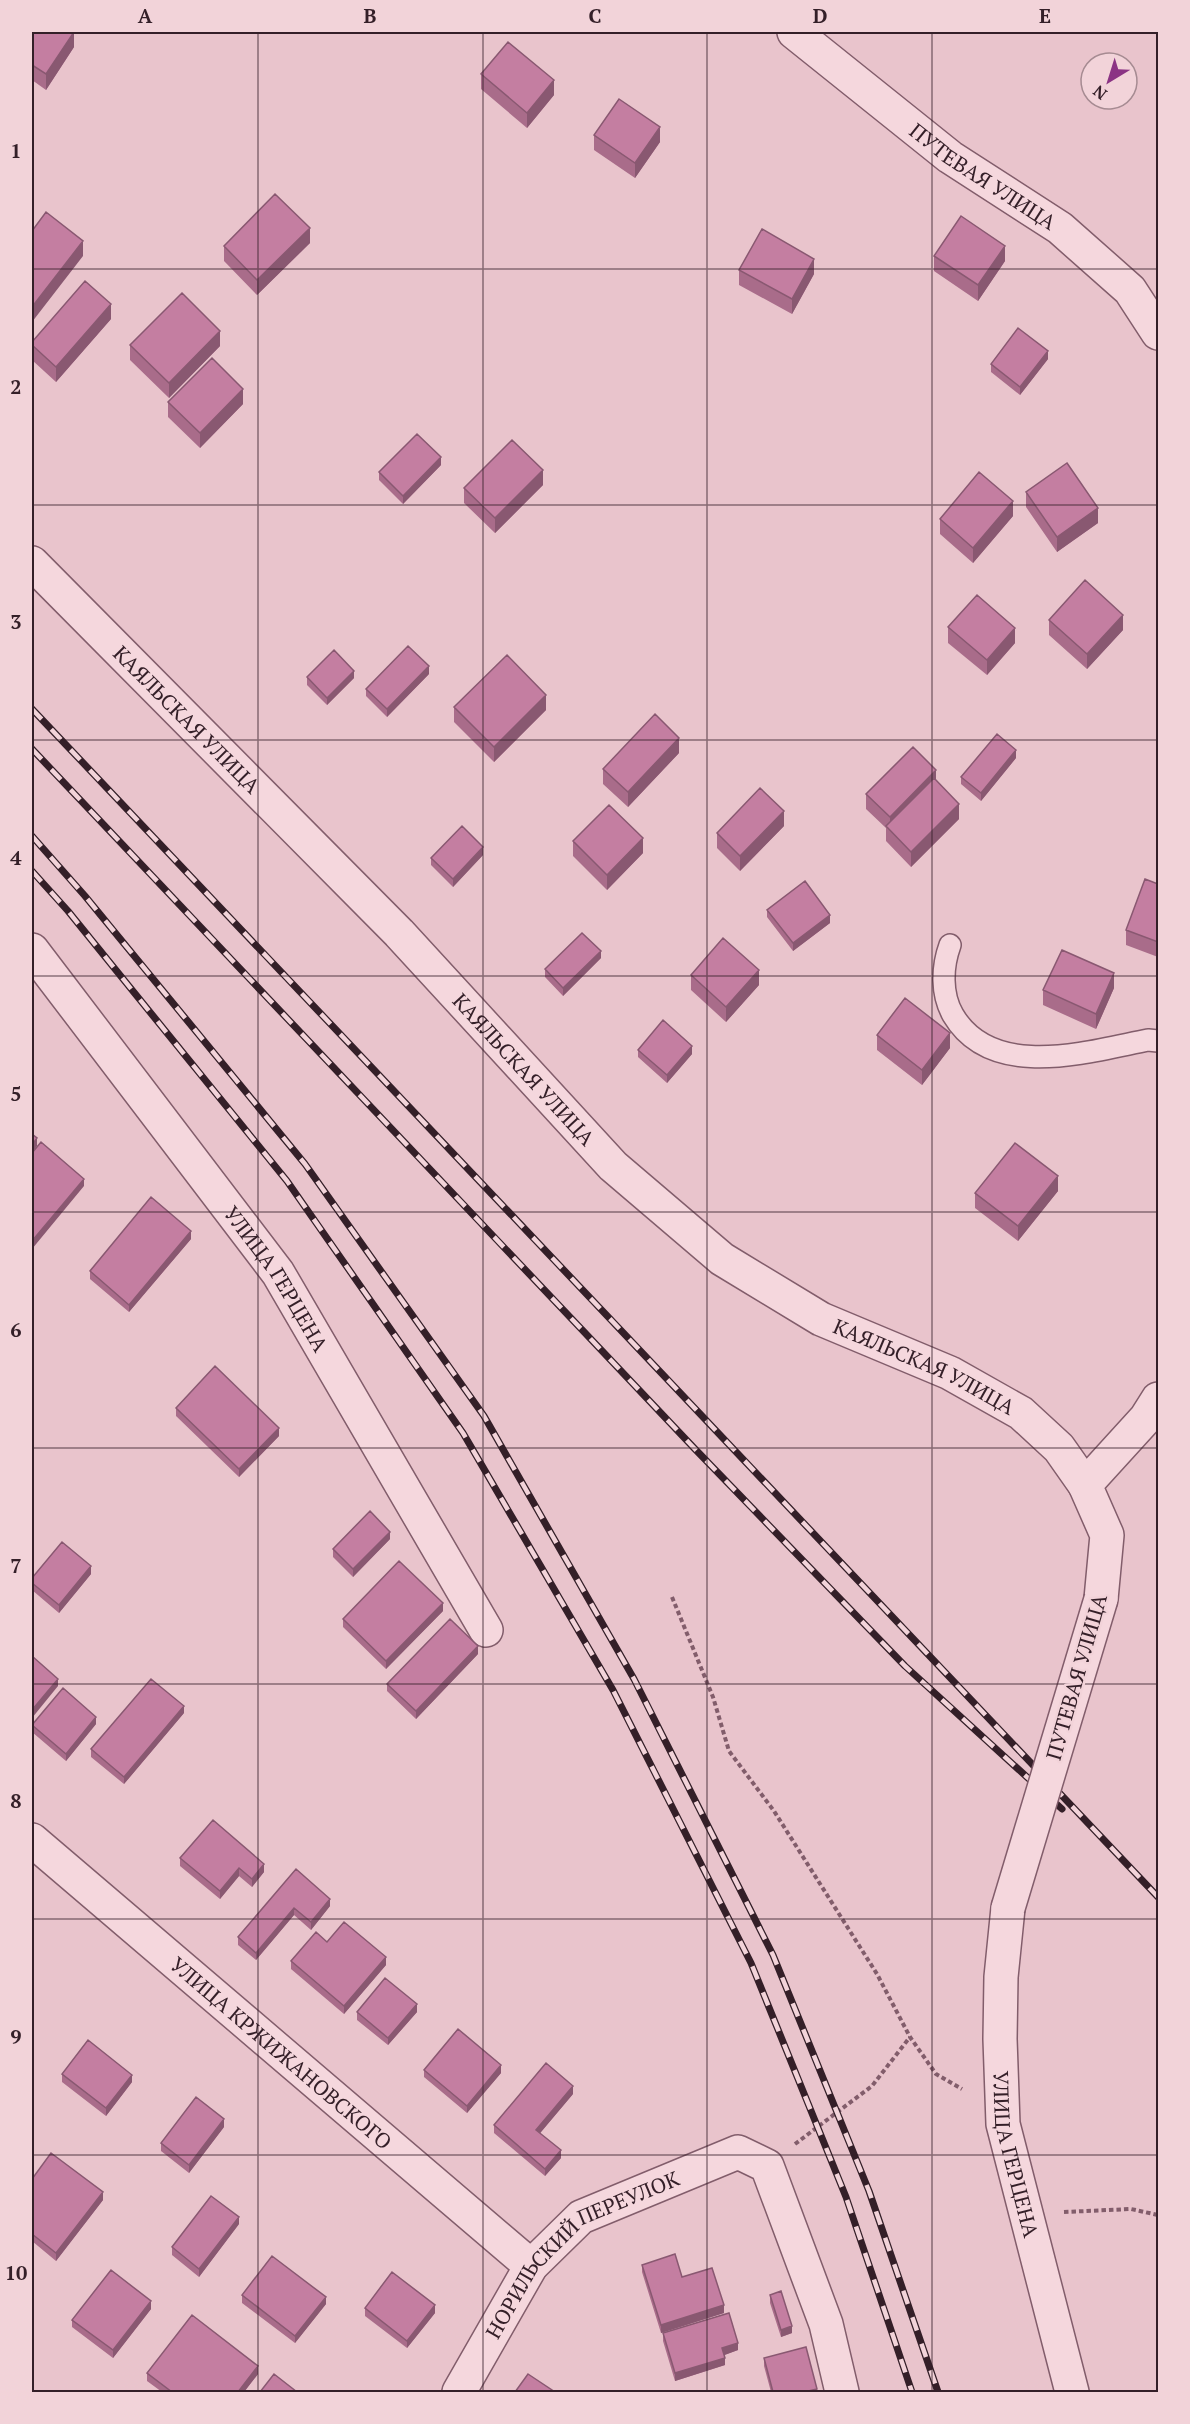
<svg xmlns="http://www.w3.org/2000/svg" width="1190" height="2424" viewBox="0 0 1190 2424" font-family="'PT Serif',serif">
<rect width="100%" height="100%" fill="#e9c4cc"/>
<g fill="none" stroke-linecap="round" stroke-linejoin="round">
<!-- service casing -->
<g stroke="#825d6b" stroke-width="24">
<path id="service" d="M 950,945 C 942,967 941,994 953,1015 C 992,1081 1087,1052 1148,1040 L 1158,1041"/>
</g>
<!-- minor casing -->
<g stroke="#825d6b" stroke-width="36">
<g id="minor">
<path id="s1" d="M 794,32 L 950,157 L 1060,228 L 1130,290 L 1158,333"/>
<path id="s2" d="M 32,563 L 399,933 L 613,1166 L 722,1259 L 821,1319 L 950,1373 L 1021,1413 L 1059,1448 L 1085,1485"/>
<path id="s3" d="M 32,950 L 278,1273 L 486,1630"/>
<path d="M 1101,1599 L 1107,1535 L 1085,1485 L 1146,1418 L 1158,1399"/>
<path id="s4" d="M 32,1840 L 531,2266"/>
<path id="s5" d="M 1008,1908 L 1001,1977 L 1000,2039 L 1003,2124 L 1072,2392"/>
<path id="s6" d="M 459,2392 L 531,2266 L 581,2217 L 738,2152 L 767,2166 L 826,2324 L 842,2392"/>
</g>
</g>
<!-- path -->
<path stroke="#825d6b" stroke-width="4" stroke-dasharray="4.5 3" stroke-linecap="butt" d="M 672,1597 L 713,1697 L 729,1751 L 774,1811 L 877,1974 L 910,2037 L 936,2074 L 962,2089
M 795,2144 L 872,2086 L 910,2037
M 1064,2212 L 1131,2209 L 1158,2215"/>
<!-- service -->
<use href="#service" stroke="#f5d7dd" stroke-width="21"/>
<!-- minor -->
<use href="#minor" stroke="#f5d7dd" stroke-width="33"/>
<!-- rail casing -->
<g stroke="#341f28" stroke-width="7">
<path id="rail" d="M 32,709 L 1158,1897
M 32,749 L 694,1448 L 905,1666 L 1062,1809
M 32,836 L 85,896 L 305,1164 L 484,1416 L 634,1679 L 773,1955 L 869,2191 L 938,2392
M 32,871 L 68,911 L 287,1181 L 463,1433 L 613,1690 L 751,1963 L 846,2197 L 912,2392"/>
</g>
<!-- rail -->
<use href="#rail" stroke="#f2d3d9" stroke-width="4.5" stroke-dasharray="14" stroke-linecap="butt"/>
<!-- minor-bridge casing -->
<g stroke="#825d6b" stroke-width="36" stroke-linecap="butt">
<path id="minor-bridge" d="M 1008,1908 L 1101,1599"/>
</g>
<!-- minor-bridge -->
<use href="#minor-bridge" stroke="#f5d7dd" stroke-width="33"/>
</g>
<!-- wall -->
<path fill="#a96c8a" d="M 32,32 L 74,47 L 46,90 L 32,80 Z
M 481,74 L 554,95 L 527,128 L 481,89 Z
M 594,135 L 660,142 L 635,178 L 594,150 Z
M 310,243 L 257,295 L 224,261 L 224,246 Z
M 934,256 L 1005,261 L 978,301 L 934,271 Z
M 739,270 L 814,274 L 792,314 L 739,285 Z
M 111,319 L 56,382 L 32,360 L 32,342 Z
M 130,345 L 220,346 L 169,398 L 130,360 Z
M 1048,359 L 1020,395 L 991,372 L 991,364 Z
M 168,402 L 243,404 L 200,448 L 168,417 Z
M 441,465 L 403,504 L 379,480 L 379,472 Z
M 543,485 L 495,533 L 464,503 L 464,488 Z
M 1026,492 L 1098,523 L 1057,552 L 1026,507 Z
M 1013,516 L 973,563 L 940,534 L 940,519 Z
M 1049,620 L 1123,630 L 1087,669 L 1049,635 Z
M 948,627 L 1015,643 L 987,675 L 948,643 Z
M 429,674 L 387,717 L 366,696 L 366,689 Z
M 307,677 L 354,678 L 327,705 L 307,685 Z
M 454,707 L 546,710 L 494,762 L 454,722 Z
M 679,753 L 628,807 L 603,784 L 603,769 Z
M 1016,758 L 981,801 L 961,784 L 961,777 Z
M 936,781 L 959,819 L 911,867 L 886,841 L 886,828 L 866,809 L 866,794 Z
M 784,826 L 740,871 L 717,848 L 717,833 Z
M 573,841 L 643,853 L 607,890 L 573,856 Z
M 483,855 L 453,887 L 431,865 L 431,858 Z
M 1158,884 L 1158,957 L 1126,945 L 1126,930 Z
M 767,910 L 830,923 L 793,951 L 767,917 Z
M 601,958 L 563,996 L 545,977 L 545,969 Z
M 691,975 L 759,985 L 726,1022 L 691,990 Z
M 1114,988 L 1096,1029 L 1043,1005 L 1043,990 Z
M 877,1035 L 950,1048 L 922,1085 L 877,1050 Z
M 638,1050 L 692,1054 L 667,1083 L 638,1057 Z
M 1058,1191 L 1018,1241 L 975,1208 L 975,1193 Z
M 191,1239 L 129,1312 L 90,1279 L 90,1271 Z
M 176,1408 L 279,1436 L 239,1477 L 176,1416 Z
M 390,1539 L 353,1577 L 333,1557 L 333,1549 Z
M 91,1574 L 59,1613 L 32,1590 L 32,1578 Z
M 443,1611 L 386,1669 L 343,1627 L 343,1619 Z
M 478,1654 L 416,1719 L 387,1691 L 387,1684 Z
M 184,1713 L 124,1784 L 91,1757 L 91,1749 Z
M 96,1724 L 66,1761 L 32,1732 L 32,1725 Z
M 180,1858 L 264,1872 L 252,1887 L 239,1876 L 220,1899 L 180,1866 Z
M 296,1869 L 330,1906 L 311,1930 L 294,1915 L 256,1960 L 238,1945 L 238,1937 Z
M 327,1942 L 386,1965 L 344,2014 L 291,1969 L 291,1961 Z
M 357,2012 L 417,2012 L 388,2045 L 357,2020 Z
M 424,2070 L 501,2073 L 467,2113 L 424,2077 Z
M 62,2074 L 132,2082 L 106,2116 L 62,2082 Z
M 573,2094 L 540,2133 L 561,2158 L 545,2176 L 494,2133 L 494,2125 Z
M 224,2127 L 189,2173 L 161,2151 L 161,2143 Z
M 32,2179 L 103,2200 L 56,2261 L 32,2241 Z
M 239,2224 L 199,2277 L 172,2255 L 172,2247 Z
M 642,2265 L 724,2313 L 661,2333 L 642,2272 Z
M 242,2295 L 326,2304 L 295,2343 L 242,2303 Z
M 770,2295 L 792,2333 L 781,2337 L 770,2303 Z
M 365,2308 L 435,2313 L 407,2348 L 365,2316 Z
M 151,2309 L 113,2358 L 72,2327 L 72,2320 Z
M 663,2333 L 738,2350 L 724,2355 L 725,2365 L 675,2381 L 663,2341 Z
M 764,2358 L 817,2392 L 771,2392 L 764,2366 Z
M 147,2373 L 258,2374 L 244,2392 L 162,2392 L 147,2381 Z"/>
<!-- shaded-wall -->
<path fill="#895871" d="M 74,32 L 74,47 L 46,90 L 46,74 Z
M 554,80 L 554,95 L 527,128 L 527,113 Z
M 660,127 L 660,142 L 635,178 L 635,163 Z
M 310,228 L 310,243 L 257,295 L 257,280 Z
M 83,241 L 83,256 L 32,322 L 32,307 Z
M 1005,246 L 1005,261 L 978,301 L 978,285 Z
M 814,259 L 814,274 L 792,314 L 792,299 Z
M 111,304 L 111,319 L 56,382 L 56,367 Z
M 220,331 L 220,346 L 169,398 L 169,383 Z
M 1048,351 L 1048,359 L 1020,395 L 1020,387 Z
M 243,389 L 243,404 L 200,448 L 200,433 Z
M 441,457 L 441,465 L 403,504 L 403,496 Z
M 543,470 L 543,485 L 495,533 L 495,518 Z
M 1013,501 L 1013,516 L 973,563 L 973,548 Z
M 1098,508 L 1098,523 L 1057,552 L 1057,537 Z
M 1123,615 L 1123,630 L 1087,669 L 1087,654 Z
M 1015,628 L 1015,643 L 987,675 L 987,660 Z
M 429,666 L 429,674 L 387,717 L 387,709 Z
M 354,671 L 354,678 L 327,705 L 327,698 Z
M 546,695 L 546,710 L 494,762 L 494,747 Z
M 679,738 L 679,753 L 628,807 L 628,792 Z
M 1016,750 L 1016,758 L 981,801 L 981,793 Z
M 936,770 L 936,786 L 890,830 L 890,817 Z
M 959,804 L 959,819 L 911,867 L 911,852 Z
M 784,811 L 784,826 L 740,871 L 740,856 Z
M 643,838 L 643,853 L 607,890 L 607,875 Z
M 483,847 L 483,855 L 453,887 L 453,879 Z
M 830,915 L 830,923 L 793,951 L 793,943 Z
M 601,951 L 601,958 L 563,996 L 563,988 Z
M 759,970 L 759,985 L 726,1022 L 726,1007 Z
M 1114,973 L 1114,988 L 1096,1029 L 1096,1014 Z
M 950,1033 L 950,1048 L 922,1085 L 922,1070 Z
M 692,1046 L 692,1054 L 667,1083 L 667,1075 Z
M 37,1138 L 37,1146 L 32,1153 L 32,1145 Z
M 1058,1176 L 1058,1191 L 1018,1241 L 1018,1226 Z
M 84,1179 L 84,1186 L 32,1249 L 32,1241 Z
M 191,1231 L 191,1239 L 129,1312 L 129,1305 Z
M 279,1428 L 279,1436 L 239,1477 L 239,1469 Z
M 390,1532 L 390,1539 L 353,1577 L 353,1569 Z
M 91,1566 L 91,1574 L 59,1613 L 59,1605 Z
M 443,1603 L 443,1611 L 386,1669 L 386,1661 Z
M 478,1646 L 478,1654 L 416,1719 L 416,1711 Z
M 58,1679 L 58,1686 L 32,1718 L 32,1710 Z
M 184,1706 L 184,1713 L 124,1784 L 124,1777 Z
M 96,1717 L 96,1724 L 66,1761 L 66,1754 Z
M 264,1864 L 264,1872 L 252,1887 L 252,1879 Z
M 239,1868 L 239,1876 L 220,1899 L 220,1891 Z
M 330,1899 L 330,1906 L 311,1930 L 311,1922 Z
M 294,1908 L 294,1915 L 256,1960 L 256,1953 Z
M 386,1957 L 386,1965 L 344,2014 L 344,2006 Z
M 417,2004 L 417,2012 L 388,2045 L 388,2038 Z
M 501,2065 L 501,2073 L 467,2113 L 467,2106 Z
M 132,2075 L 132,2082 L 106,2116 L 106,2108 Z
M 573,2086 L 573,2094 L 536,2138 L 536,2130 Z
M 224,2119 L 224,2127 L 189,2173 L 189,2165 Z
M 561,2150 L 561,2158 L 545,2176 L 545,2169 Z
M 103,2192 L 103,2200 L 56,2261 L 56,2253 Z
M 239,2217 L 239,2224 L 199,2277 L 199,2269 Z
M 326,2297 L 326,2304 L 295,2343 L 295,2336 Z
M 151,2301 L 151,2309 L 113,2358 L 113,2350 Z
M 435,2305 L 435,2313 L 407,2348 L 407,2341 Z
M 724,2305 L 724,2313 L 661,2333 L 661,2325 Z
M 792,2326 L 792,2333 L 781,2337 L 781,2330 Z
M 738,2343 L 738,2350 L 722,2356 L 722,2348 Z
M 725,2358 L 725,2365 L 675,2381 L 675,2373 Z
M 258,2366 L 258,2374 L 244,2392 L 238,2392 Z
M 817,2389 L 817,2392 L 804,2392 Z"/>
<!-- building -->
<path fill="#c47ea1" stroke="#895871" stroke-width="1.5" d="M 32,32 L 74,32 L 46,74 L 32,65 Z
M 508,42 L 554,80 L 527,113 L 481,74 Z
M 619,99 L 660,127 L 635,163 L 594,135 Z
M 275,194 L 310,228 L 257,280 L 224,246 Z
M 46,212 L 83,241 L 32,307 L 32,231 Z
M 961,216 L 1005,246 L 978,285 L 934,256 Z
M 762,229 L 814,259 L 792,299 L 739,270 Z
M 85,281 L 111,304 L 56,367 L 32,345 L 32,342 Z
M 182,293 L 220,331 L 169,383 L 130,345 Z
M 1018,328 L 1048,351 L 1020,387 L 991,364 Z
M 212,358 L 243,389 L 200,433 L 168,402 Z
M 417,434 L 441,457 L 403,496 L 379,472 Z
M 512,440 L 543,470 L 495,518 L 464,488 Z
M 1067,463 L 1098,508 L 1057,537 L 1026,492 Z
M 979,472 L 1013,501 L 973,548 L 940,519 Z
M 1085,580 L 1123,615 L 1087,654 L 1049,620 Z
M 977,595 L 1015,628 L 987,660 L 948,627 Z
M 408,646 L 429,666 L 387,709 L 366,689 Z
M 334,650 L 354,671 L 327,698 L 307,677 Z
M 507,655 L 546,695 L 494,747 L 454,707 Z
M 655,714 L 679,738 L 628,792 L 603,769 Z
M 997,734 L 1016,750 L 981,793 L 961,777 Z
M 913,747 L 936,770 L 890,817 L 866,794 Z
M 934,778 L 959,804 L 911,852 L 886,826 Z
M 760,788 L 784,811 L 740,856 L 717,833 Z
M 609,805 L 643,838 L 607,875 L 573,841 Z
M 462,826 L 483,847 L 453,879 L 431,858 Z
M 1145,879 L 1158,884 L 1158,942 L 1126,930 Z
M 805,881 L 830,915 L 793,943 L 767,910 Z
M 582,933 L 601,951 L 563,988 L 545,969 Z
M 723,938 L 759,970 L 726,1007 L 691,975 Z
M 1062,950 L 1114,973 L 1096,1014 L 1043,990 Z
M 905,998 L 950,1033 L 922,1070 L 877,1035 Z
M 663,1020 L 692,1046 L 667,1075 L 638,1050 Z
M 32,1134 L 37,1138 L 32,1145 Z
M 41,1142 L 84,1179 L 32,1241 L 32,1153 Z
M 1015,1143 L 1058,1176 L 1018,1226 L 975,1193 Z
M 151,1197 L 191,1231 L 129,1305 L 90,1271 Z
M 215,1366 L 279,1428 L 239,1469 L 176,1408 Z
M 370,1511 L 390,1532 L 353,1569 L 333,1549 Z
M 62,1542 L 91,1566 L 59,1605 L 32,1583 L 32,1578 Z
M 399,1561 L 443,1603 L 386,1661 L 343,1619 Z
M 450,1619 L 478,1646 L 416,1711 L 387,1684 Z
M 32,1656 L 58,1679 L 32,1710 Z
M 151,1679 L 184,1706 L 124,1777 L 91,1749 Z
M 63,1688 L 96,1717 L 66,1754 L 32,1725 Z
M 213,1820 L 264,1864 L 252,1879 L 239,1868 L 220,1891 L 180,1858 Z
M 296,1869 L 330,1899 L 311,1922 L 294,1908 L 256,1953 L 238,1937 Z
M 344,1922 L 386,1957 L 344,2006 L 291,1961 L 316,1932 L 327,1942 Z
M 385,1978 L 417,2004 L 388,2038 L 357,2012 Z
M 458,2029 L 501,2065 L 467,2106 L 424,2070 Z
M 88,2040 L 132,2075 L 106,2108 L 62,2074 Z
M 546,2063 L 573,2086 L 536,2130 L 561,2150 L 545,2169 L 494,2125 Z
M 196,2097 L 224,2119 L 189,2165 L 161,2143 Z
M 51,2153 L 103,2192 L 56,2253 L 32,2234 L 32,2179 Z
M 211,2196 L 239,2217 L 199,2269 L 172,2247 Z
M 675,2254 L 682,2277 L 712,2268 L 724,2305 L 661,2325 L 642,2265 Z
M 272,2256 L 326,2297 L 295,2336 L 242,2295 Z
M 111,2270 L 151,2301 L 113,2350 L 72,2320 Z
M 392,2272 L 435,2305 L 407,2341 L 365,2308 Z
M 781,2291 L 792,2326 L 781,2330 L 770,2295 Z
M 729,2313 L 738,2343 L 722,2348 L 725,2358 L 675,2373 L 663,2333 Z
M 192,2315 L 258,2366 L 238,2392 L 198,2392 L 196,2391 L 195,2392 L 172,2392 L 147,2373 Z
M 806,2347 L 817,2389 L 804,2392 L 773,2392 L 764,2358 Z
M 274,2374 L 297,2392 L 260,2392 Z
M 528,2374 L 555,2392 L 515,2392 Z"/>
<!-- grid -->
<path fill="none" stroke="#341f28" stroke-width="1.5" stroke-opacity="0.55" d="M 258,32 L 258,2392M 483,32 L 483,2392M 707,32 L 707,2392M 932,32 L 932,2392M 32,269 L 1158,269M 32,505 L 1158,505M 32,740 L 1158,740M 32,976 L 1158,976M 32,1212 L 1158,1212M 32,1448 L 1158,1448M 32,1684 L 1158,1684M 32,1919 L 1158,1919M 32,2155 L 1158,2155"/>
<g text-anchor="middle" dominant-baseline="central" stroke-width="5" stroke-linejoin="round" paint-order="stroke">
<!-- street labels -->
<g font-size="21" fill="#341f28" stroke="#f2d3d9">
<text stroke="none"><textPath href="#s1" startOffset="238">ПУТЕВАЯ УЛИЦА</textPath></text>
<text stroke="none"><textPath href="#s2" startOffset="220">КАЯЛЬСКАЯ УЛИЦА</textPath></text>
<text stroke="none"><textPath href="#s2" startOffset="706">КАЯЛЬСКАЯ УЛИЦА</textPath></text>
<text stroke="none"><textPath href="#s3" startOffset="410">УЛИЦА ГЕРЦЕНА</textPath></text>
<text stroke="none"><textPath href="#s2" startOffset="1210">КАЯЛЬСКАЯ УЛИЦА</textPath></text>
<text transform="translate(1076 1677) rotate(-74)">ПУТЕВАЯ УЛИЦА</text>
<text stroke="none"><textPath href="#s4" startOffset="328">УЛИЦА КРЖИЖАНОВСКОГО</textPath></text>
<text stroke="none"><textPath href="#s5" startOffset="248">УЛИЦА ГЕРЦЕНА</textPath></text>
<text stroke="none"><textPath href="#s6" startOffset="192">НОРИЛЬСКИЙ ПЕРЕУЛОК</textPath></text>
</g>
</g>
<!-- border -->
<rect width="1190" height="2424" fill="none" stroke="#f2d3d9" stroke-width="66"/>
<!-- north arrow -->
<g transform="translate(1109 81) rotate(218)"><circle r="28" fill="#f2d3d9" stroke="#a68b92" stroke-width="1.5"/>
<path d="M0-4.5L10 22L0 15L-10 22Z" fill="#8b3384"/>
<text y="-9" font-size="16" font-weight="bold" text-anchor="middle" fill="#341f28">N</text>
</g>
<rect x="33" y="33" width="1124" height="2358" fill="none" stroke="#341f28" stroke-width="2"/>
<g font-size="20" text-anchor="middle" font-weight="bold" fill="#341f28">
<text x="145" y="23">A</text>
<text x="370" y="23">B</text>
<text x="595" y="23">C</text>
<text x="820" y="23">D</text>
<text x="1045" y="23">E</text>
<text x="16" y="158">1</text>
<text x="16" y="394">2</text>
<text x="16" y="629">3</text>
<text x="16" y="865">4</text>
<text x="16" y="1101">5</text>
<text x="16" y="1337">6</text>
<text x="16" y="1573">7</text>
<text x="16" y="1808">8</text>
<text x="16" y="2044">9</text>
<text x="16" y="2280">10</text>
</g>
</svg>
